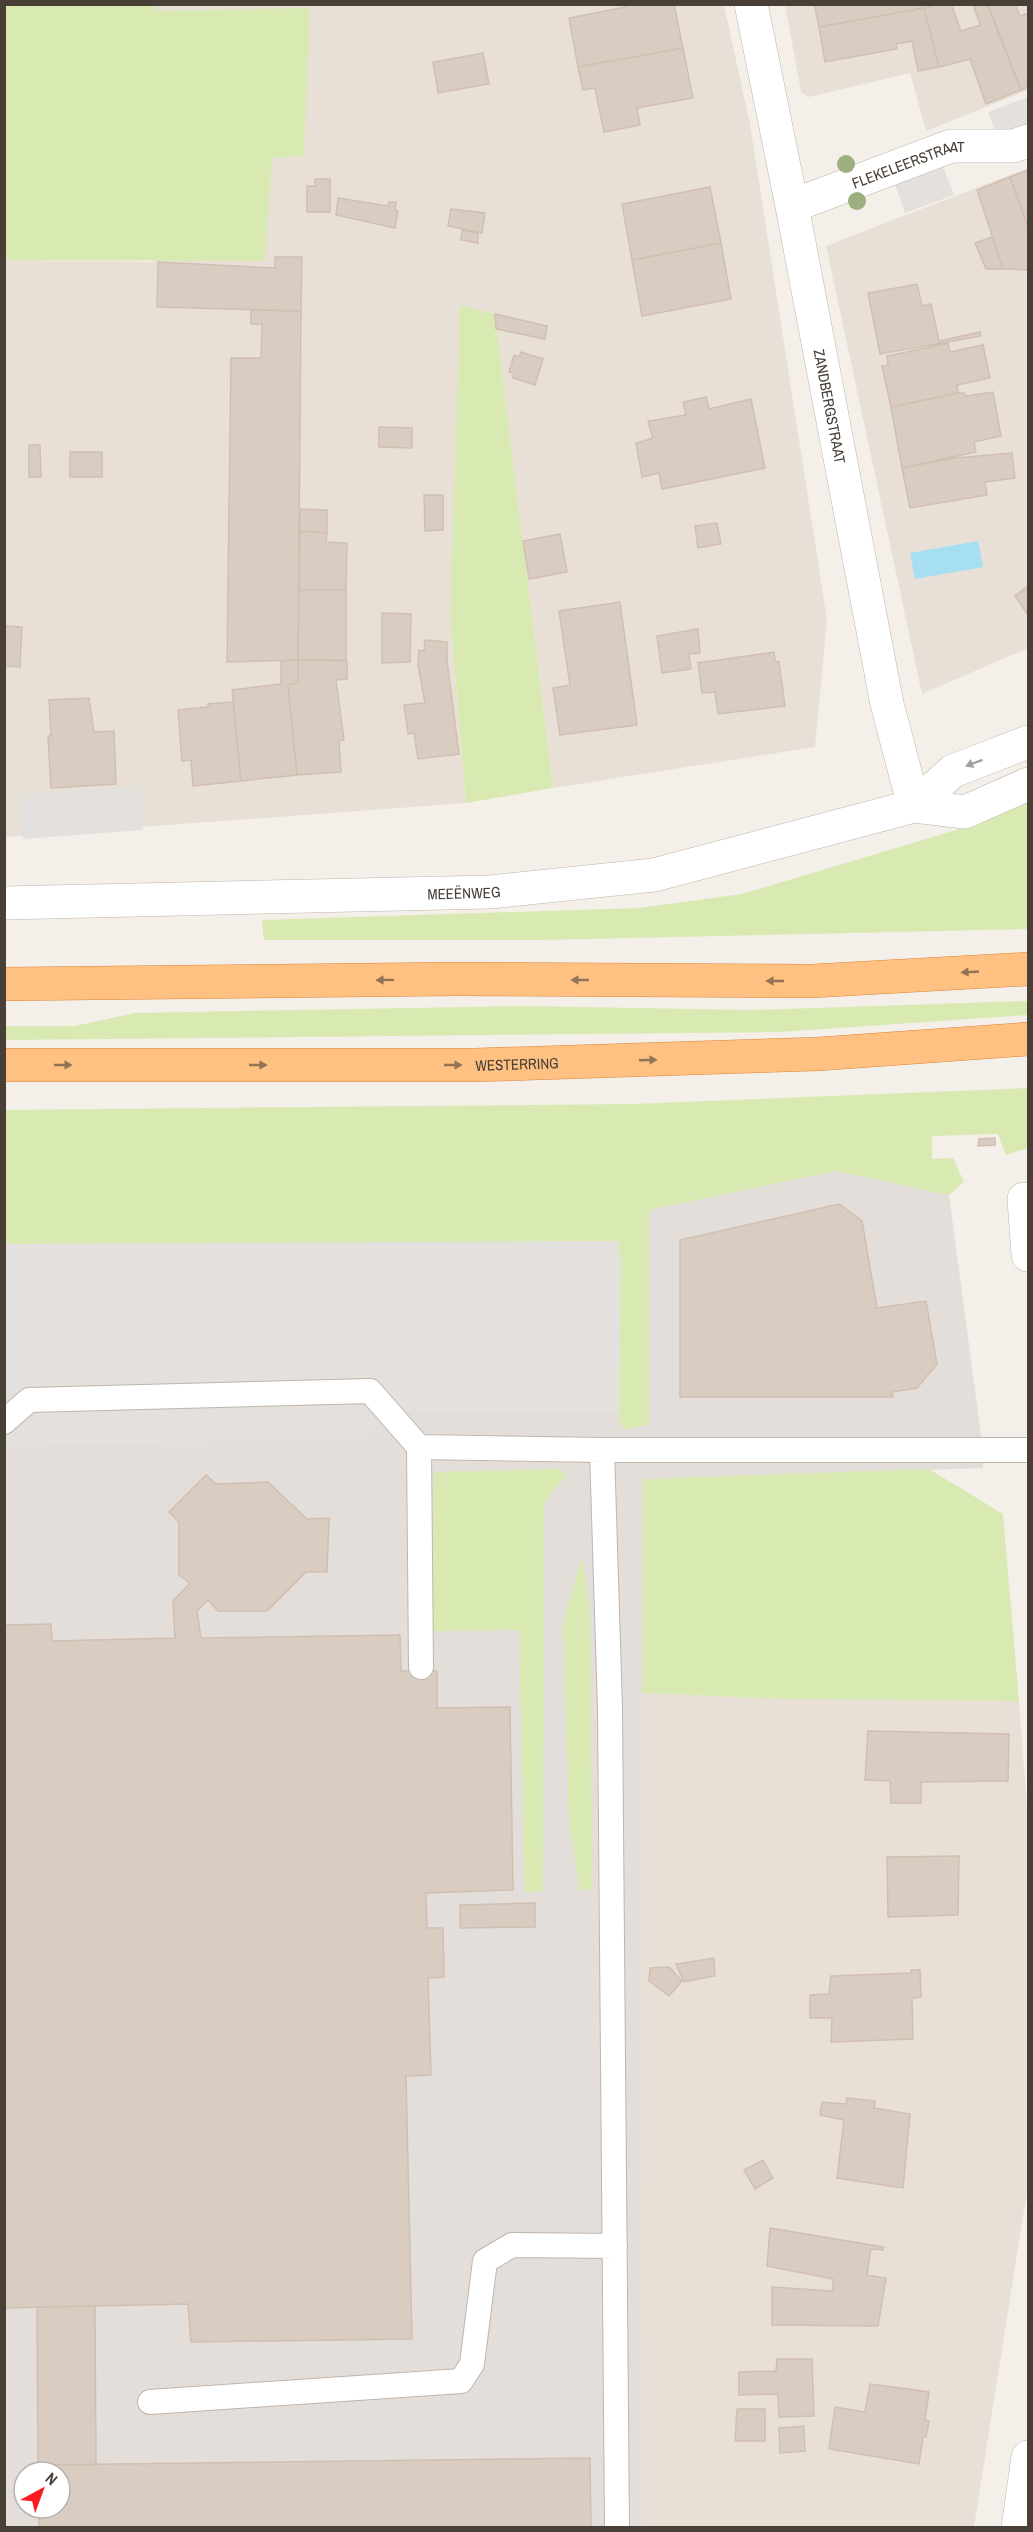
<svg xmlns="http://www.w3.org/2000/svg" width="1033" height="2532" viewBox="0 0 1033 2532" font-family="'Archivo Narrow',sans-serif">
<rect width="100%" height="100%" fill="#f4efe9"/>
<!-- residential -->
<path fill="#e8e0d7" d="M 155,5 L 724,5 L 750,124 L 827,620 L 815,747 L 553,788 L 495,315 L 450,615 L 466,803 L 5,837 L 5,260 L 153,262 L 272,158 L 304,156 L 155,11 Z
M 785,5 L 1028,5 L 1028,90 L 926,131 L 910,73 L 809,97 L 801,92 Z
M 1028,168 L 1028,648 L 922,694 L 826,246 Z
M 642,1693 L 784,1699 L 1019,1701 L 1028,1823 L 1028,2185 L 974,2527 L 642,2527 L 640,2291 Z"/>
<!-- industrial -->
<path fill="#e4deda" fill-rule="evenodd" d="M 836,1171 L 949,1195 L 983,1450 L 983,1468 L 643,1480 L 640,2291 L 642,2527 L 5,2528 L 5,1244 L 179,1246 L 597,1241 L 611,1245 L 621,1257 L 619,1419 L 649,1425 L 649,1210 ZM 24,2472 L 60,2472 L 60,2508 L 24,2508 Z"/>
<!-- green -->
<path fill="#d9e9b2" d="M 155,4 L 156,11 L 310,8 L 304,156 L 272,158 L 265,261 L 5,260 L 5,5 Z
M 460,305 L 495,314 L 553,788 L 466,803 L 450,615 Z
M 1028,798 L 1028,929 L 543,940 L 264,940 L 262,920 L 639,908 L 742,894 L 973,825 Z
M 1028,1001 L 1028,1015 L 779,1032 L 4,1040 L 5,1026 L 75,1026 L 135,1013 L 522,1006 L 752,1010 Z
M 1028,1088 L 1028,1148 L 1006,1155 L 998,1134 L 932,1136 L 932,1159 L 953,1158 L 964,1182 L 949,1195 L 836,1171 L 649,1210 L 649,1425 L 624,1429 L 619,1419 L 621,1257 L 610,1245 L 597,1241 L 179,1246 L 5,1244 L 5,1110 L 634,1104 Z
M 560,1469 L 566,1476 L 544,1503 L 543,1891 L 525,1893 L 519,1630 L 433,1631 L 434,1472 Z
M 929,1469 L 1003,1514 L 1019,1701 L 784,1699 L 642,1693 L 643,1479 Z
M 582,1557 L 590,1610 L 592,1889 L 580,1890 L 569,1821 L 563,1624 Z"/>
<!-- parking -->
<path fill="#e3e0dd" d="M 1028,97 L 1028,127 L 998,139 L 988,112 Z
M 943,166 L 954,195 L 905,213 L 895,184 Z
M 141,786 L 143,830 L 23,839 L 20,794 Z
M 619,1241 L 619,1411 L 390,1411 L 364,1439 L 5,1446 L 4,1244 Z"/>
<!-- water -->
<path fill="#a5dff1" d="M 978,541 L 983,567 L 915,579 L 910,553 Z"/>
<!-- building -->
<path fill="#d9ccc1" stroke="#d1bfb1" stroke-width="1.5" d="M 624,4 L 674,4 L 683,48 L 578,67 L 569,18 L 625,7 Z
M 814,4 L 923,4 L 924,8 L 819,27 Z
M 937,4 L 951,4 L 961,31 L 980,25 L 973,4 L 987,4 L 1021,90 L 986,104 L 970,59 L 939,67 L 924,8 Z
M 988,4 L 1015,4 L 1020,16 L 1028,13 L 1028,87 L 1021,90 Z
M 924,8 L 939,67 L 918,71 L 912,41 L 896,44 L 897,49 L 825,62 L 819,27 Z
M 683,48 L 693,98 L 637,108 L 640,125 L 604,132 L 595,88 L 583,90 L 578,67 Z
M 483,53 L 489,84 L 438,93 L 433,62 Z
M 1028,170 L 1028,227 L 1010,177 Z
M 1010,177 L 1028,227 L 1028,270 L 1003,269 L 977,190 Z
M 315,179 L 330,179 L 330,212 L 307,212 L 307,186 L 315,186 Z
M 710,187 L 721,243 L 632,260 L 622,204 Z
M 338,198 L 388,206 L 389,202 L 396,202 L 395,210 L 398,211 L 395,228 L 336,215 Z
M 451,209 L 485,213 L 482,233 L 448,226 Z
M 462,230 L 478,233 L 478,243 L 461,240 Z
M 992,237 L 1003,269 L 986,269 L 975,243 Z
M 721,243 L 731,299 L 642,316 L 632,260 Z
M 275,257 L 302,257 L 301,311 L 157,307 L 158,262 L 275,268 Z
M 917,284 L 922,306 L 931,304 L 939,341 L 980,332 L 981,336 L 880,354 L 868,293 Z
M 251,310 L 301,311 L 298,660 L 227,662 L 231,358 L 261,358 L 262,324 L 251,324 Z
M 495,314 L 547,326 L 545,339 L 496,329 Z
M 948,343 L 950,352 L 983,345 L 990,378 L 957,385 L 958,393 L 891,407 L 882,366 L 888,365 L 887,356 Z
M 521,352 L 543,359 L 535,385 L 513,378 L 514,373 L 509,372 L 514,355 L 519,357 Z
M 993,392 L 1001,436 L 974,442 L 976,452 L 902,468 L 891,407 L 958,393 L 964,393 L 966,396 Z
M 706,397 L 709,409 L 751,399 L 765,468 L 662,489 L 659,473 L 642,477 L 636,443 L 653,438 L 648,421 L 686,415 L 683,402 Z
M 379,427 L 412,428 L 412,448 L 379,447 Z
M 29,445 L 40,445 L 41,477 L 29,477 Z
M 70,452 L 102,452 L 102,477 L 70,477 Z
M 1012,453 L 1015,478 L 985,482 L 987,495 L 910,508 L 902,468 L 954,458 Z
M 424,495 L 443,495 L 443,530 L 425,531 Z
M 300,509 L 327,510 L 327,533 L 300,531 Z
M 717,523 L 721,544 L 698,548 L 695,526 Z
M 300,531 L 327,533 L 326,542 L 347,543 L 346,590 L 299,590 Z
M 560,534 L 567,572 L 529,579 L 523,541 Z
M 1028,586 L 1028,615 L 1015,596 Z
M 299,590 L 346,590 L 346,660 L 298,660 Z
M 620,602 L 637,725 L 560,735 L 553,688 L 570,685 L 559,611 Z
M 382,613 L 411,614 L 410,662 L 382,663 Z
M 4,626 L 22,627 L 20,667 L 4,666 Z
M 698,629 L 700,653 L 689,654 L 691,669 L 662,673 L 657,636 Z
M 425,640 L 447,642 L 447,661 L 459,754 L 418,759 L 414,733 L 408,734 L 404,705 L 425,703 L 418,665 L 419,650 L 424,651 Z
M 774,652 L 775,661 L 779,662 L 785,706 L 718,714 L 715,692 L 702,693 L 698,663 Z
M 298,660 L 347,661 L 347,679 L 336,680 L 344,740 L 339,741 L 341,772 L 297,775 L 288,685 L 298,683 Z
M 298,660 L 298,683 L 288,685 L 297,775 L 241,781 L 232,690 L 281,684 L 281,661 Z
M 89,698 L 94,732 L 114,731 L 116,784 L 51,788 L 48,736 L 51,736 L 49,700 Z
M 233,702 L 241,781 L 193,786 L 191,760 L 182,761 L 178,710 L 208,707 L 208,704 Z
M 995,1138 L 995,1145 L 978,1146 L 979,1139 Z
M 839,1204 L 862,1221 L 877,1308 L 926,1301 L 937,1364 L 917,1388 L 892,1392 L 893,1397 L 680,1397 L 680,1240 Z
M 206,1475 L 216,1484 L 268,1482 L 307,1519 L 329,1518 L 327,1572 L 306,1572 L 267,1611 L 218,1611 L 208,1600 L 197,1611 L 201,1638 L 400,1635 L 401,1671 L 437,1671 L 437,1708 L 510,1707 L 513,1890 L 426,1893 L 427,1928 L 443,1928 L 444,1977 L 428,1978 L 431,2075 L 406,2076 L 412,2339 L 191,2342 L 188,2304 L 4,2308 L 4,1625 L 51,1624 L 52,1641 L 175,1638 L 173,1601 L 190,1583 L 179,1575 L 179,1522 L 169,1512 Z
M 868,1731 L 1009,1734 L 1008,1781 L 921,1782 L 921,1803 L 891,1803 L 890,1781 L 865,1780 Z
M 959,1856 L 958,1915 L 888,1917 L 887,1857 Z
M 535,1903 L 535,1927 L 460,1928 L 460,1905 Z
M 714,1958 L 715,1976 L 684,1982 L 676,1964 Z
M 669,1967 L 682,1981 L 669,1996 L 649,1981 L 650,1968 Z
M 911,1970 L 920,1970 L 921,1997 L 912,1998 L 913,2039 L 831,2042 L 832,2018 L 810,2018 L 810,1995 L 829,1994 L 831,1976 L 911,1973 Z
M 847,2098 L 875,2101 L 874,2108 L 910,2114 L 903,2188 L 837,2178 L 844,2120 L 820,2115 L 822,2102 L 846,2104 Z
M 763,2160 L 773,2178 L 755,2189 L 744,2170 Z
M 770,2228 L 884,2247 L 883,2250 L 871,2249 L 867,2275 L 886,2278 L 878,2326 L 772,2325 L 772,2287 L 833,2291 L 833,2279 L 767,2266 Z
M 95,2306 L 96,2465 L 38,2465 L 37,2307 Z
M 777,2359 L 812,2359 L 814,2416 L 779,2417 L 778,2394 L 739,2395 L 739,2372 L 776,2371 Z
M 870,2384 L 929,2392 L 925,2420 L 929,2421 L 926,2437 L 923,2437 L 919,2464 L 829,2449 L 835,2407 L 865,2412 Z
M 737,2409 L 765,2409 L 765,2441 L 735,2441 Z
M 804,2426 L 805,2451 L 780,2453 L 779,2428 Z
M 590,2458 L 591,2528 L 39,2528 L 39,2508 L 60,2508 L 60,2472 L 38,2472 L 38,2465 Z"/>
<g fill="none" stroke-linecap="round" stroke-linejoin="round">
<!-- service casing -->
<g stroke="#c0b5ab" stroke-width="26">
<path id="service" d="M 4,1422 L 29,1400 L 370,1391 L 419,1447 L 602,1450 L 1028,1450
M 419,1447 L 421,1667
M 602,1450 L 610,1709 L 617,2528
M 150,2402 L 461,2381 L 472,2364 L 485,2261 L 512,2245 L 615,2246"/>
</g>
<!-- minor casing -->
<g stroke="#c0b5ab" stroke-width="34">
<g id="minor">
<path id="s1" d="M 751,4 L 792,206 L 887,704 L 914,806"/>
<path id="s2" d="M 792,206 L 951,146 L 1014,146 L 1028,141"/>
<path d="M 914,806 L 953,771 L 1028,742"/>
<path id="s3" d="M 4,903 L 490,892 L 654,875 L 914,806 L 965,812 L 1028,784"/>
<path d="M 1024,1199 L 1028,1255"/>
</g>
</g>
<!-- tertiary casing -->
<g stroke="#c0b5ab" stroke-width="34">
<path id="tertiary" d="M 1018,2528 L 1028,2457"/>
</g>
<!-- trunk casing -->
<g stroke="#de8539" stroke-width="34">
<g id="trunk">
<path d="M 4,984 L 455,979 L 812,981 L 1028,969"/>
<path id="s4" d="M 4,1065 L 475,1065 L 818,1054 L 1028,1039"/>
</g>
</g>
<!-- service -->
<use href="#service" stroke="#fff" stroke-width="24"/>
<!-- minor -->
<use href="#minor" stroke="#fff" stroke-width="33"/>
<!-- tertiary -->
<use href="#tertiary" stroke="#fff" stroke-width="33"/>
<!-- trunk -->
<use href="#trunk" stroke="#fec181" stroke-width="33"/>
</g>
<!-- trees -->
<g fill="#9daf7f">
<circle cx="846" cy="164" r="9"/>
<circle cx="857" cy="201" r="9"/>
</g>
<!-- one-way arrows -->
<defs><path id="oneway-solid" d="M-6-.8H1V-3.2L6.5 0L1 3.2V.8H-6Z" transform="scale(1.5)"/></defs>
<use fill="#a49f9b" href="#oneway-solid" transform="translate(974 763) rotate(159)"/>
<g fill="#917355">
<use href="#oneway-solid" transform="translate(970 972) rotate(177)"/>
<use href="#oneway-solid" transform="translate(385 980) rotate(179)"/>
<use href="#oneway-solid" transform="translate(580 980) rotate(-180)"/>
<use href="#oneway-solid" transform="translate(775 981) rotate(-180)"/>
<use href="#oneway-solid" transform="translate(648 1060) rotate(-2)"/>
<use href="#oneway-solid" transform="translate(63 1065)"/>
<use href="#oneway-solid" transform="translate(258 1065)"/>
<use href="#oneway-solid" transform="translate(453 1065)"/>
</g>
<g text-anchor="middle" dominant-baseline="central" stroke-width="4.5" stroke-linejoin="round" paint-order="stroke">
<!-- street labels -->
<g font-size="15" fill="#483f37" stroke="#fff">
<text stroke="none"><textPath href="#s2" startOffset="124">FLEKELEERSTRAAT</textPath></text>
<text stroke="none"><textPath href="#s1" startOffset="410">ZANDBERGSTRAAT</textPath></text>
<text stroke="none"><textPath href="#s3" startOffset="460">MEEËNWEG</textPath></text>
<text stroke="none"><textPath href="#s4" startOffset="513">WESTERRING</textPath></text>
</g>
</g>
<!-- border -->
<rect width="1033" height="2532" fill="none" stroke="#483f37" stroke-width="12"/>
<!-- north arrow -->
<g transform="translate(42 2490) rotate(41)"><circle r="28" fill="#ffffff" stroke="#b6b2af" stroke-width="1.5"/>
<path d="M0-4.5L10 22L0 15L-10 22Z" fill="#fb1a1f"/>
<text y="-9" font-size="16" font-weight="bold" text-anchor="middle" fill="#483f37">N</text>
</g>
</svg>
